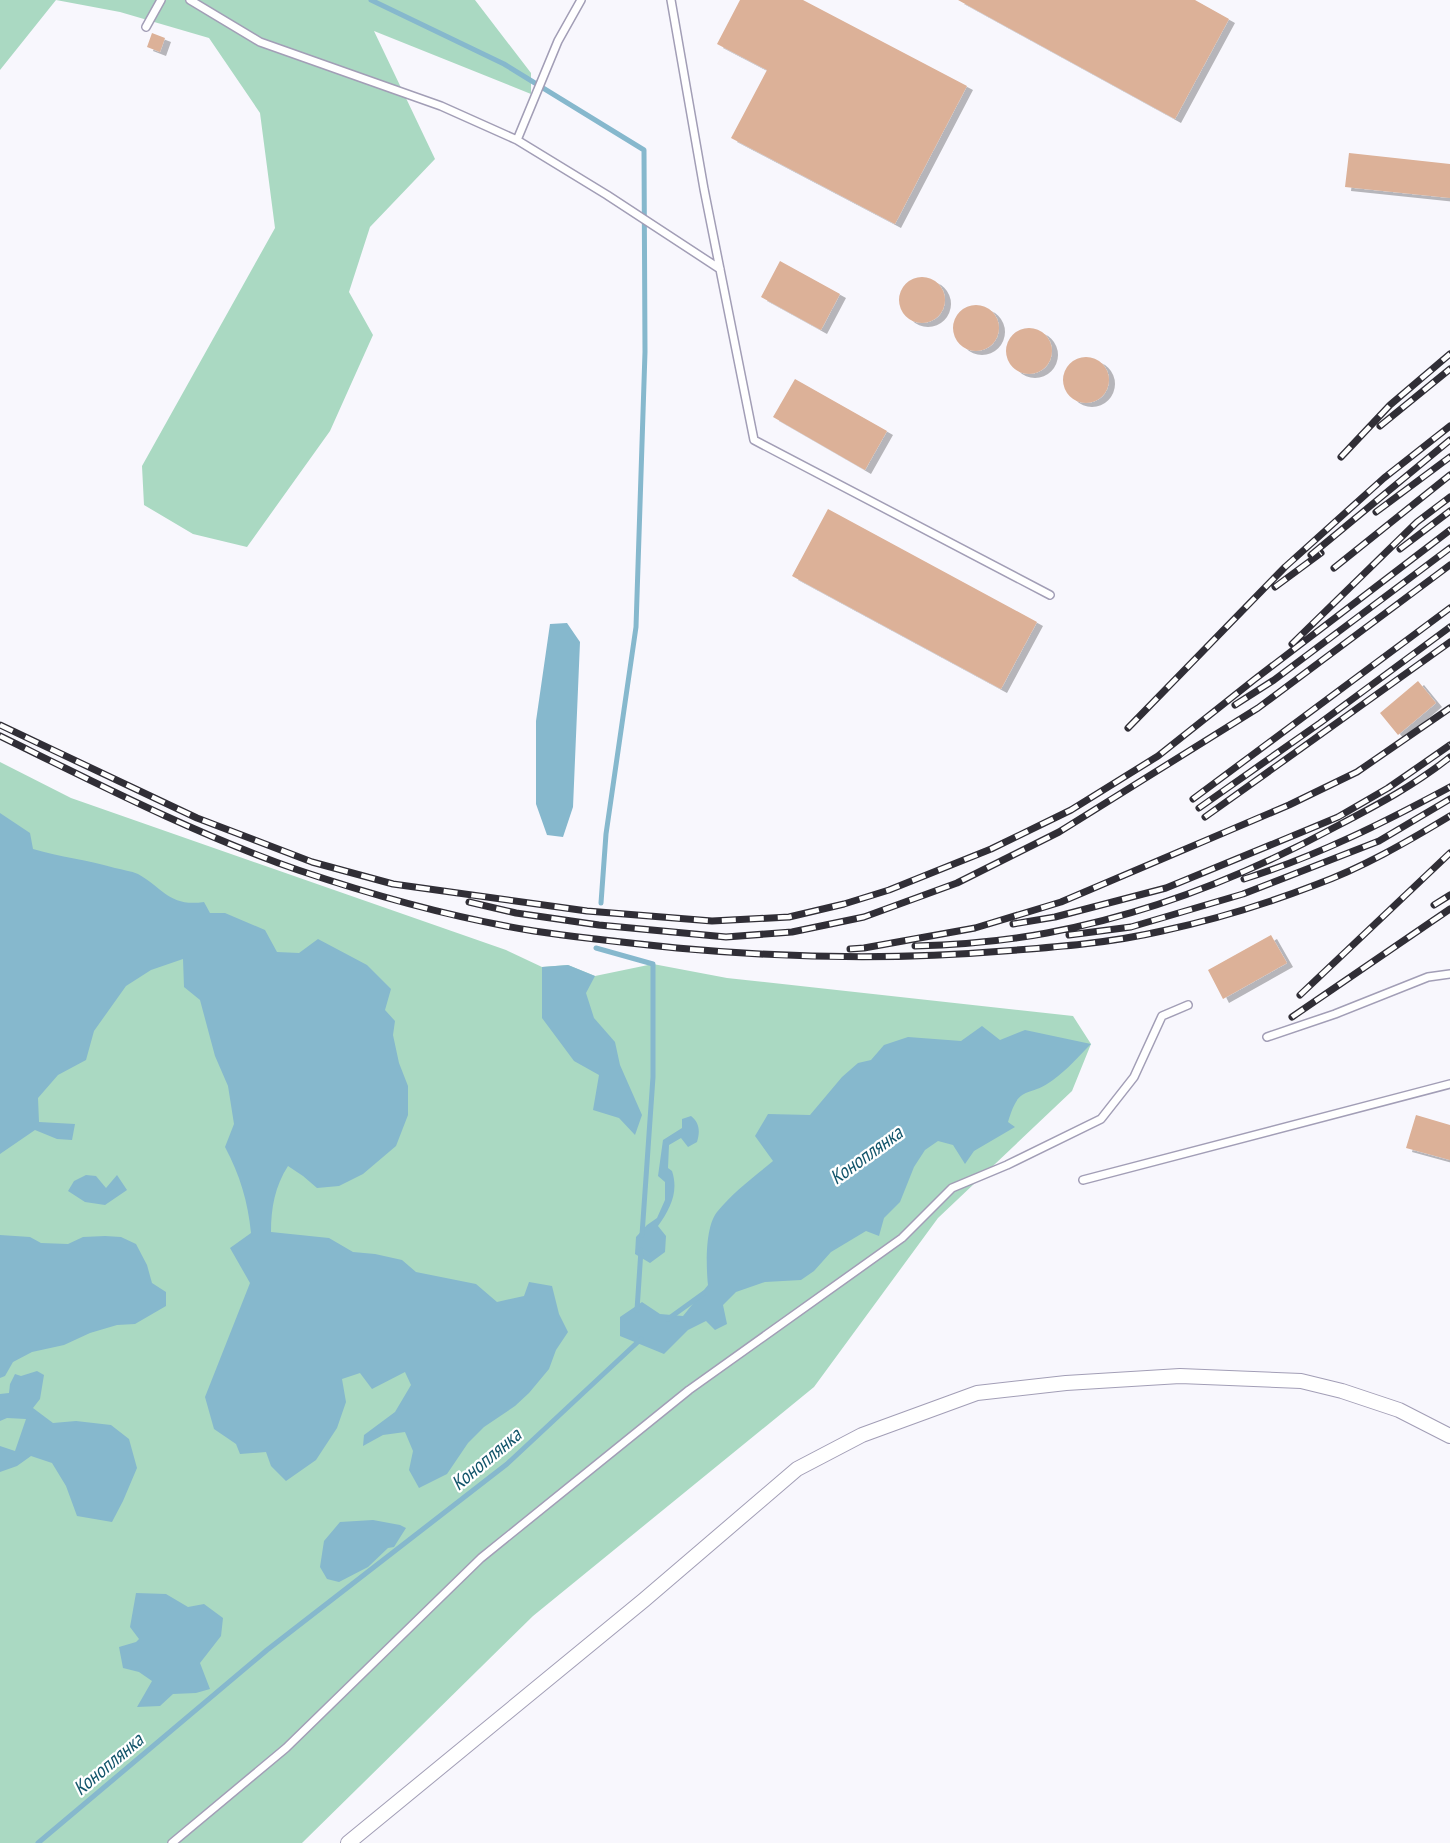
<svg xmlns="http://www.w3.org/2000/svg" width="1450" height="1843" viewBox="0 0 1450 1843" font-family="'PT Sans Narrow',sans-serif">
<defs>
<filter id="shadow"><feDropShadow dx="6" dy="4" stdDeviation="0" flood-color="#0004"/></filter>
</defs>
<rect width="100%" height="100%" fill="#f8f7fd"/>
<!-- green -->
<path fill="#aad9c2" d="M 0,0 L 475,0 L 531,73 L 531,94 L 374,31 L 435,159 L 370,227 L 349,292 L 373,335 L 330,431 L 247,547 L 193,534 L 144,505 L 142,466 L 275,228 L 260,113 L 209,38 L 120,12 L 56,0 L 0,70 Z
M 0,762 L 71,798 L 506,950 L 542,967 L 568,965 L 595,976 L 653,964 L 727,978 L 1073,1016 L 1091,1044 L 1072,1091 L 938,1218 L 814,1387 L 533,1616 L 302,1843 L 0,1843 Z"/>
<!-- water -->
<path fill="#86b8cd" d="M 567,623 L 580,642 L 573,807 L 563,837 L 547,835 L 536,804 L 536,721 L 550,624 Z
M 0,813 L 30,833 L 33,849 C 60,857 88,860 115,868 C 123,870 131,871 138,874 C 164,889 170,907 204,902 L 210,913 L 225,913 L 265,930 L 277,952 L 299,953 L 318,939 L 367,965 L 391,989 L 385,1010 L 395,1021 L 393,1035 L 399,1063 L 408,1086 L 408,1115 L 396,1146 L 363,1174 L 339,1186 L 317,1188 L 303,1176 L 288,1166 C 275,1186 271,1208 271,1232 L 329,1238 L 353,1252 L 375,1254 L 402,1260 L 416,1272 L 476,1284 L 497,1302 L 524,1296 L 529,1282 L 552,1286 L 559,1314 L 568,1332 L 556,1350 L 549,1369 L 529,1393 L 515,1406 L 484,1427 L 468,1443 L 447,1474 L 419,1488 L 409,1470 L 413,1451 L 405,1432 L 383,1435 L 363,1446 L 364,1435 L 395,1412 L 411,1385 L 405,1372 L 372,1389 L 360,1373 L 342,1379 L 346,1402 L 337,1428 L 316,1460 L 286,1481 L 271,1466 L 266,1452 L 240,1454 L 236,1444 L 214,1429 L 205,1397 L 250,1283 L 230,1248 L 251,1233 C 248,1202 240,1175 225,1147 L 234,1124 L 228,1086 L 215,1056 L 200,1000 L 184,987 L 183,959 L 151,970 L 126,986 L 94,1031 L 86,1060 L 58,1075 L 38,1098 L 39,1122 L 75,1124 L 72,1140 L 57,1139 L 35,1130 L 0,1154 Z
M 568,965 L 595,976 L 586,993 L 594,1018 L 615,1042 L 620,1065 L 642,1115 L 635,1135 L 619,1118 L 593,1110 L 599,1075 L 574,1061 L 542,1018 L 542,967 Z
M 982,1026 L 1000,1040 L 1025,1030 L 1091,1044 C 1079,1056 1067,1070 1053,1080 C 1026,1100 1020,1082 1008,1122 L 1015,1127 L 974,1151 L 965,1164 L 953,1145 L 938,1141 L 925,1150 L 914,1167 L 900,1202 L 884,1218 L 879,1236 L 866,1231 L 831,1252 L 814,1271 L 801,1280 L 765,1282 L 736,1292 L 723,1305 L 727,1324 L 715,1330 L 706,1321 L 688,1330 L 664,1354 L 620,1336 L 620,1317 L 642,1302 L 660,1314 L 683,1316 L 708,1285 C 706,1266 705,1227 717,1212 C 732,1193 754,1177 773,1161 L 755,1136 L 768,1114 L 810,1115 L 842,1077 L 858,1063 L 871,1060 L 884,1045 L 908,1037 L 961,1041 Z
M 691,1116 C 700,1123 700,1132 697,1142 L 688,1147 L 681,1138 L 669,1145 L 668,1168 L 672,1171 C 679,1192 670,1209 658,1226 L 666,1236 L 665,1252 L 650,1263 L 635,1254 L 636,1237 L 647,1225 L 657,1218 L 665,1200 L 665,1182 L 658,1176 L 663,1140 L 682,1128 L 682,1119 Z
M 86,1175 L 96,1176 L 106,1188 L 117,1175 L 127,1190 L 105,1205 L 85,1202 L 68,1191 L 74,1181 Z
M 0,1235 L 30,1237 L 41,1243 L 68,1244 L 83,1237 L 105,1236 L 121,1237 L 136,1244 L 147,1265 L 152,1283 L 166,1292 L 166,1306 L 135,1324 L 117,1325 L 90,1333 L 64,1345 L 32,1352 L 13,1362 L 5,1376 L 0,1378 Z
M 37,1371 L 44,1375 L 40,1399 L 33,1408 L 53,1423 L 76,1421 L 111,1425 L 129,1439 L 137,1468 L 123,1501 L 112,1522 L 77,1516 L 66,1486 L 52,1463 L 31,1456 L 17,1466 L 0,1472 L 0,1446 L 15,1451 L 26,1419 L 7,1418 L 0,1421 L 0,1394 L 9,1393 L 10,1384 L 15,1374 L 21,1376 Z
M 373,1520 L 400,1525 L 406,1528 L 394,1547 L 388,1548 L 368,1567 L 339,1582 L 327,1579 L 320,1567 L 324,1541 L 340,1522 Z
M 136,1593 L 166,1594 L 188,1607 L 204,1604 L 223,1618 L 221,1636 L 200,1663 L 210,1689 L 196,1693 L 173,1694 L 160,1706 L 137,1707 L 152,1681 L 139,1672 L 123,1668 L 119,1647 L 136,1642 L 139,1639 L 130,1627 Z"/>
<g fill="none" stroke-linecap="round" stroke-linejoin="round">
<!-- stream -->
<path stroke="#86b8cd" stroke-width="5" d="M 371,0 L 504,64 L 644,150 L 645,352 L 636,627 L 606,834 L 601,903
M 596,948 L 653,964 L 653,1077 L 642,1235
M 637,1310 L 641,1250
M 668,1319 L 704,1293
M 38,1843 L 267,1650 L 507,1464 L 641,1339"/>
</g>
<!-- building -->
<path fill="#dcb198" filter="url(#shadow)" d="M 740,0 L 803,0 L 967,86 L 895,224 L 731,138 L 767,70 L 717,44 Z
M 958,0 L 1195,0 L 1229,19 L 1175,119 Z
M 152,33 L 165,38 L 160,52 L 147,47 Z
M 1349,153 L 1450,164 L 1450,198 L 1345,187 Z
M 780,261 L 840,294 L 821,330 L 761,297 Z
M899 300a23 23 0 1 1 46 0a23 23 0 1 1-46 0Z
M953 328a23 23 0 1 1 46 0a23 23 0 1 1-46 0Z
M1006 351a23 23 0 1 1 46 0a23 23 0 1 1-46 0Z
M1063 380a23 23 0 1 1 46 0a23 23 0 1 1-46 0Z
M 795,379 L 887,431 L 865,470 L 773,417 Z
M 828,509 L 1037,622 L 1001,689 L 792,576 Z
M 1418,681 L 1436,703 L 1398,735 L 1380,713 Z
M 1271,935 L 1287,963 L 1223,999 L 1208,970 Z
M 1416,1115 L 1450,1125 L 1450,1160 L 1406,1148 Z"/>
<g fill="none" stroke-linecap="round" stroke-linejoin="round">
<!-- service casing -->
<g stroke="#a29eb6" stroke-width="10">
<path id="service" d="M 190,0 L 260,42 L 441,106 L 517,140 L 607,195 L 720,269
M 671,0 L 704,189 L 754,440 L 1050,595
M 146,27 L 161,0
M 517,140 L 558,41 L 581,0
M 1267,1037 L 1335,1014 L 1428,977 L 1450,974
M 1083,1180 L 1450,1084
M 172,1843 L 286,1748 L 481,1558 L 689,1390 L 902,1238 L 952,1188 L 1007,1165 L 1101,1119 L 1134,1077 L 1162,1016 L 1188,1005"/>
</g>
<!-- minor casing -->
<g stroke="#a29eb6" stroke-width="16">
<path id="minor" d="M 348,1843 L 644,1600 L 797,1469 L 862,1435 L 977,1393 L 1066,1383 L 1180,1376 L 1301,1381 L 1342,1391 L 1399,1410 L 1450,1436"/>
</g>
<!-- service -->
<use href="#service" stroke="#fff" stroke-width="7"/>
<!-- minor -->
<use href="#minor" stroke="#fff" stroke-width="14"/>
<!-- rail casing -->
<g stroke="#302e36" stroke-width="7">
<path id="rail" d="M 1380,426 L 1450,369
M 1341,457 L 1390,405 L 1450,354
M 1376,512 L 1450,457
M 1400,549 L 1450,511
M 1311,555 L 1450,440
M 1334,568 L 1450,475
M 1275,587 L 1321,553
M 1292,644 L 1417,522 L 1450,497
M 1235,705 L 1274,680 L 1450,548
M 0,725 L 197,818 L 312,862 L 393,884 L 587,911 L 712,921 L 789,917 L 844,904 L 889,890 L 991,849 L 1071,810 L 1158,756 L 1255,679 L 1450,530
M 1128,728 L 1285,567 L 1384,478 L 1450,426
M 0,736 C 98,784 195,834 298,870 C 375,896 454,918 534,931 C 581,938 629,943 677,948 C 786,958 895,960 1004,951 C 1057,947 1110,943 1162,931 C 1213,920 1266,904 1315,885 C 1362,868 1407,842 1450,816
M 1193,799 L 1450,608
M 1199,808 L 1320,723 L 1450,627
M 1205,817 L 1450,642
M 1244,879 C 1317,856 1383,823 1450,787
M 469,902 L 516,913 L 599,925 L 726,937 L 792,932 L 864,917 L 957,883 L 1059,832 L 1258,708 L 1450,565
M 1434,905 L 1450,895
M 1013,924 L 1055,917 L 1166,888 L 1302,832 L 1338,817 L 1388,788 L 1450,745
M 1069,935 L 1131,927 L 1243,894 L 1379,841 L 1450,799
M 915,946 C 959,945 1004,941 1047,933 C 1149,914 1247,875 1337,826 C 1377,805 1415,785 1450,757
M 850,949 L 864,948 L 975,928 L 1061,902 L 1289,805 L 1357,772 L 1450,708
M 1300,995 L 1450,853
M 1292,1017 L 1450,909"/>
</g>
<!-- rail -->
<use href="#rail" stroke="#fff" stroke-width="4.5" stroke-dasharray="14" stroke-linecap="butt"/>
</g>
<g text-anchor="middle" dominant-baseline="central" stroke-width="4.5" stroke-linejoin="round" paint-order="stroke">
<!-- water labels -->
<g font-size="20" font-style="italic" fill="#13556b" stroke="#fff">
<text transform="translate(866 1155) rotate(-36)">Коноплянка</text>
<text transform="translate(486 1459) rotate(-40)">Коноплянка</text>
<text transform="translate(108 1764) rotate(-40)">Коноплянка</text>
</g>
</g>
</svg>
